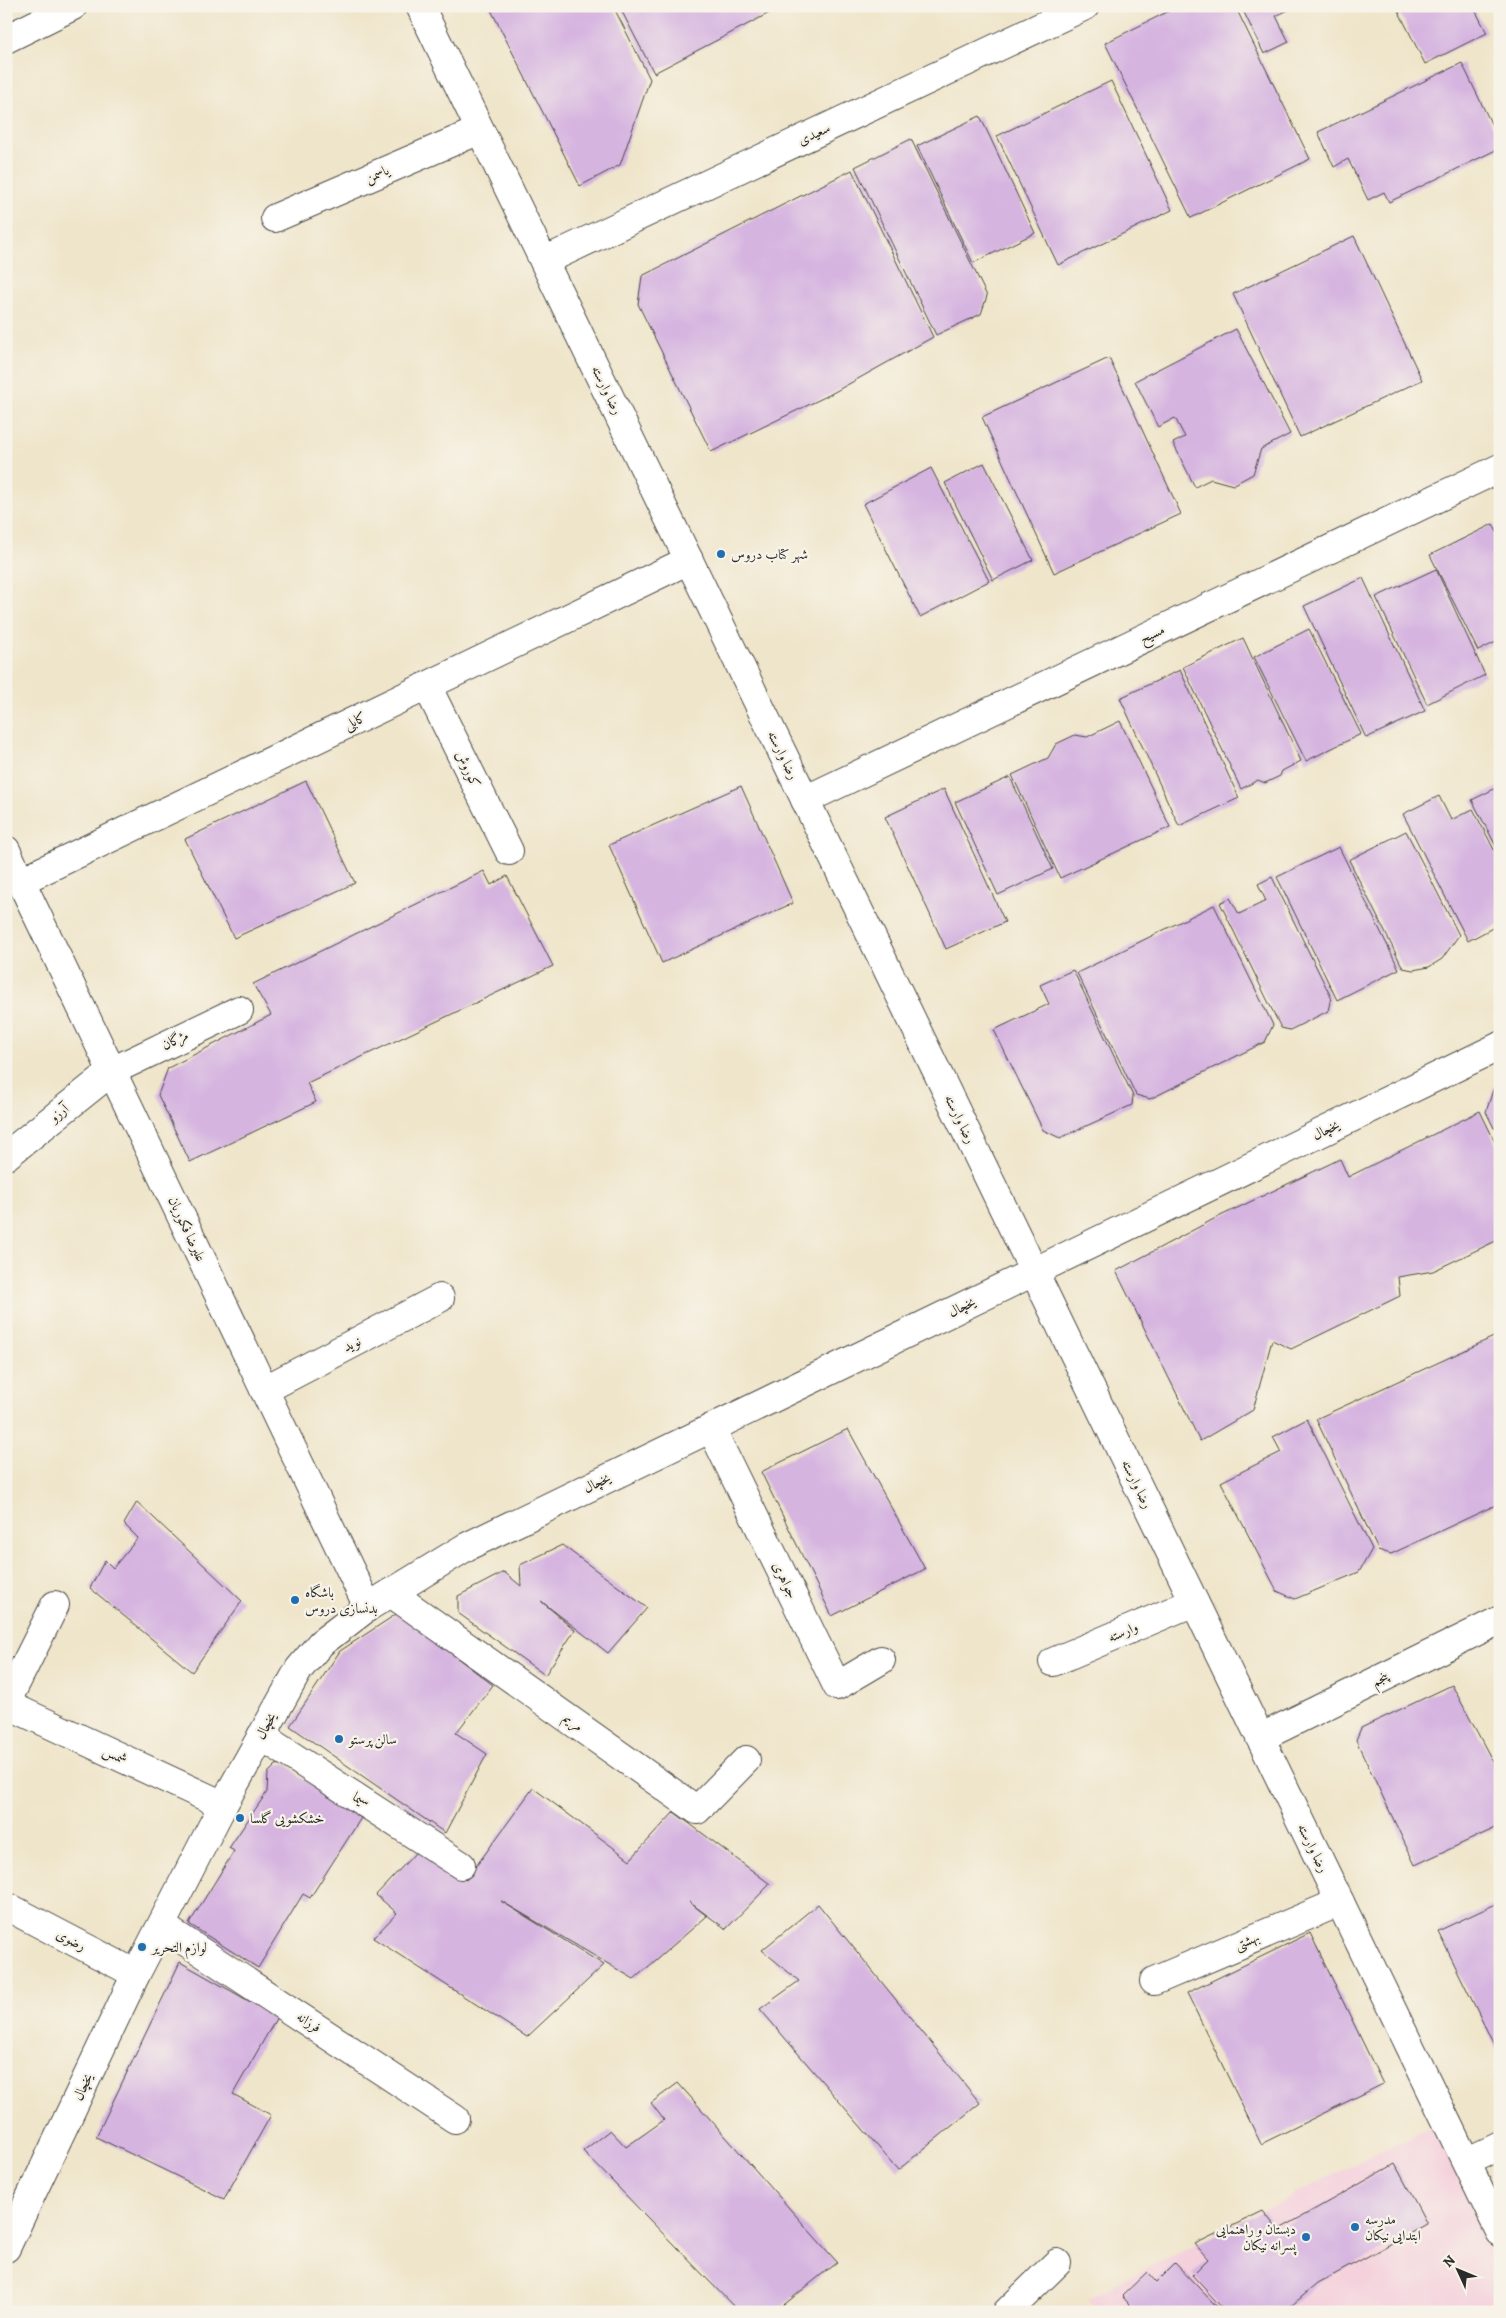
<svg xmlns="http://www.w3.org/2000/svg" width="1506" height="2318" viewBox="0 0 1506 2318" font-family="Alegreya,Amiri,serif">
<rect width="100%" height="100%" fill="#f7f3e8"/>
<filter id="ink" filterUnits="userSpaceOnUse"><feTurbulence type="fractalNoise" baseFrequency=".02" numOctaves="2"/><feDisplacementMap in="SourceGraphic" scale="10" xChannelSelector="R" yChannelSelector="G"/><feConvolveMatrix kernelMatrix="1 2 1 2 8 2 1 2 1" color-interpolation-filters="sRGB"/></filter>
<filter id="wash" filterUnits="userSpaceOnUse"><feTurbulence type="fractalNoise" baseFrequency=".0096" numOctaves="4" result="noise"/><feDisplacementMap in="SourceGraphic" scale="20" xChannelSelector="R" yChannelSelector="G"/><feGaussianBlur stdDeviation="1.12" result="paint"/><feColorMatrix in="noise" values="0 0 0 0 0 0 0 0 0 0 0 0 0 0 0 0 0 1.4 0 .05"/><feComposite in="paint" operator="in"/></filter>
<g filter="url(#wash)">
<rect width="100%" height="100%" fill="#efe5ca"/>
<!-- built -->
<path fill="#f4cfdc" d="M 1433,2125 L 1500,2269 L 1500,2312 L 1099,2312 L 1087,2298 Z"/>
<g id="blocks">
<!-- building -->
<path fill="#d5b4e0" d="M 489,6 L 613,6 L 650,79 L 620,165 L 580,186 Z
M 619,6 L 776,6 L 777,9 L 654,73 Z
M 1179,6 L 1235,6 L 1310,159 L 1191,218 L 1105,43 Z
M 1241,6 L 1296,6 L 1276,16 L 1289,42 L 1264,54 Z
M 1396,6 L 1473,6 L 1487,33 L 1425,64 Z
M 1462,63 L 1500,142 L 1500,148 L 1389,202 L 1384,192 L 1368,200 L 1348,159 L 1334,167 L 1318,132 Z
M 1111,81 L 1172,210 L 1058,265 L 997,136 Z
M 980,116 L 1035,233 L 973,263 L 917,146 Z
M 911,139 L 987,296 L 981,314 L 936,335 L 855,167 Z
M 852,170 L 933,337 L 829,395 L 711,452 L 638,304 L 642,276 Z
M 1354,236 L 1422,380 L 1300,437 L 1233,294 Z
M 1236,329 L 1290,434 L 1261,449 L 1253,474 L 1233,485 L 1211,479 L 1195,487 L 1173,443 L 1185,437 L 1175,418 L 1158,427 L 1135,381 Z
M 1109,358 L 1181,514 L 1054,573 L 982,417 Z
M 984,463 L 1033,560 L 993,580 L 945,483 Z
M 931,468 L 989,581 L 920,617 L 863,504 Z
M 1493,524 L 1500,538 L 1500,640 L 1478,651 L 1430,555 Z
M 1436,569 L 1485,675 L 1427,704 L 1376,597 Z
M 1363,578 L 1425,711 L 1366,738 L 1304,606 Z
M 1309,629 L 1361,734 L 1306,761 L 1254,657 Z
M 1243,638 L 1301,761 L 1282,771 L 1280,776 L 1265,783 L 1258,780 L 1241,789 L 1183,667 Z
M 1180,670 L 1239,798 L 1179,826 L 1120,698 Z
M 1120,721 L 1170,827 L 1060,878 L 1012,775 L 1048,758 L 1056,744 L 1075,735 L 1087,737 Z
M 1010,777 L 1053,869 L 998,895 L 955,802 Z
M 306,781 L 355,883 L 234,938 L 185,839 Z
M 741,786 L 793,903 L 662,963 L 609,845 Z
M 1500,786 L 1500,854 L 1472,800 Z
M 944,789 L 1005,922 L 946,949 L 885,817 Z
M 1439,796 L 1451,820 L 1473,809 L 1500,861 L 1500,924 L 1468,941 L 1403,814 Z
M 1406,831 L 1459,935 L 1442,959 L 1429,967 L 1413,970 L 1403,968 L 1349,860 Z
M 1339,847 L 1399,969 L 1337,1000 L 1277,877 Z
M 484,871 L 491,885 L 507,876 L 553,966 L 307,1083 L 316,1102 L 190,1162 L 158,1095 L 168,1068 L 271,1015 L 253,984 Z
M 1272,877 L 1331,997 L 1328,1011 L 1290,1030 L 1281,1028 L 1220,903 L 1230,898 L 1239,914 L 1266,901 L 1258,884 Z
M 1214,905 L 1273,1025 L 1265,1042 L 1150,1099 L 1136,1095 L 1077,973 Z
M 1073,970 L 1133,1096 L 1132,1105 L 1060,1138 L 1043,1130 L 994,1030 L 1049,1004 L 1040,985 Z
M 1494,1087 L 1500,1089 L 1500,1129 L 1494,1128 L 1486,1112 Z
M 1480,1111 L 1500,1152 L 1500,1239 L 1433,1271 L 1398,1277 L 1400,1296 L 1291,1349 L 1272,1340 L 1253,1410 L 1200,1441 L 1116,1271 L 1212,1220 L 1340,1159 L 1348,1177 Z
M 1500,1334 L 1500,1503 L 1391,1554 L 1378,1550 L 1316,1419 Z
M 1307,1419 L 1372,1549 L 1359,1572 L 1295,1599 L 1277,1591 L 1221,1482 L 1281,1452 L 1273,1437 Z
M 848,1429 L 925,1569 L 832,1616 L 761,1472 Z
M 137,1502 L 242,1601 L 192,1672 L 90,1588 L 105,1560 L 113,1568 L 138,1538 L 124,1524 Z
M 562,1545 L 647,1608 L 608,1653 L 541,1601 L 575,1630 L 545,1675 L 458,1613 L 458,1596 L 504,1572 L 521,1586 L 520,1565 Z
M 398,1613 L 493,1685 L 456,1733 L 487,1754 L 445,1833 L 290,1726 L 340,1651 Z
M 1452,1685 L 1500,1775 L 1500,1826 L 1415,1865 L 1356,1740 L 1361,1728 Z
M 287,1763 L 300,1777 L 361,1818 L 310,1898 L 303,1894 L 258,1968 L 189,1924 L 234,1851 L 229,1848 L 267,1792 L 268,1773 L 276,1765 Z
M 533,1788 L 630,1860 L 674,1812 L 770,1884 L 726,1929 L 689,1902 L 707,1916 L 634,1979 L 501,1901 L 604,1965 L 527,2037 L 373,1938 L 397,1913 L 376,1895 L 417,1851 L 466,1880 Z
M 1500,1902 L 1500,2050 L 1497,2051 L 1438,1931 Z
M 818,1904 L 980,2103 L 898,2170 L 760,2009 L 799,1981 L 762,1950 Z
M 1310,1933 L 1383,2084 L 1261,2144 L 1187,1993 Z
M 180,1962 L 277,2017 L 233,2094 L 271,2115 L 224,2199 L 96,2137 Z
M 678,2083 L 837,2262 L 775,2312 L 739,2312 L 583,2151 L 610,2130 L 626,2147 L 664,2120 L 651,2103 Z
M 1395,2164 L 1427,2224 L 1317,2284 L 1284,2312 L 1226,2312 L 1192,2275 L 1208,2259 L 1195,2244 L 1263,2211 L 1278,2230 Z
M 1175,2263 L 1222,2312 L 1136,2312 L 1122,2296 L 1147,2272 L 1156,2282 Z"/>
</g>
</g>
<g filter="url(#ink)">
<use href="#blocks" fill-opacity="0" stroke="#484743" stroke-width="1"/>
<g fill="none" stroke-linecap="round" stroke-linejoin="round">
<!-- minor casing -->
<g stroke="#484743" stroke-width="30">
<path id="minor" d="M 6,39 L 73,6
M 275,218 L 480,130
M 544,261 L 1085,6
M 427,686 L 509,851
M 805,800 L 1500,468
M 21,881 L 689,560
M 6,1156 L 112,1071 L 239,1010
M 264,1390 L 440,1298
M 711,1428 L 837,1686 L 881,1660
M 391,1593 L 697,1810 L 746,1760
M 1053,1662 L 1194,1602
M 6,1703 L 55,1605
M 6,1704 L 223,1805
M 261,1736 L 461,1865
M 1260,1738 L 1500,1620
M 6,1906 L 136,1974
M 162,1926 L 455,2119
M 1154,1981 L 1340,1902
M 1007,2312 L 1057,2263"/>
</g>
<!-- tertiary casing -->
<g stroke="#484743" stroke-width="30">
<path id="tertiary" d="M 420,6 L 1500,2232
M 6,850 L 368,1607
M 1466,2162 L 1500,2146
M 6,2248 L 136,1974 L 223,1805 L 299,1669 L 321,1643 L 368,1607 L 466,1547 L 1500,1046"/>
</g>
<!-- minor -->
<use href="#minor" stroke="#fff" stroke-width="28"/>
<!-- tertiary -->
<use href="#tertiary" stroke="#fff" stroke-width="28"/>
</g>
</g>
<!-- markers -->
<g fill="#1f6fb2" stroke="#f7f3e8" stroke-width="2">
<circle cx="721" cy="554" r="5"/>
<circle cx="295" cy="1600" r="5"/>
<circle cx="339" cy="1739" r="5"/>
<circle cx="240" cy="1818" r="5"/>
<circle cx="142" cy="1947" r="5"/>
<circle cx="1355" cy="2227" r="5"/>
<circle cx="1306" cy="2237" r="5"/>
</g>
<g text-anchor="middle" dominant-baseline="central" stroke-width="4.5" stroke-linejoin="round" paint-order="stroke">
<!-- street labels -->
<g font-size="14" fill="#2b2b2b" stroke="#f7f3e8">
<text transform="translate(814 134) rotate(-25)">سعیدی</text>
<text transform="translate(377 174) rotate(-23)">یاسمن</text>
<text transform="translate(607 390) rotate(64)">رضا وارسته</text>
<text transform="translate(1152 634) rotate(-25)">مسیح</text>
<text transform="translate(355 721) rotate(-26)">کابلی</text>
<text transform="translate(783 755) rotate(64)">رضا وارسته</text>
<text transform="translate(468 769) rotate(64)">کوروش</text>
<text transform="translate(175 1040) rotate(-25)">مژگان</text>
<text transform="translate(59 1113) rotate(-39)">آرزو</text>
<text transform="translate(960 1119) rotate(64)">رضا وارسته</text>
<text transform="translate(1326 1130) rotate(-26)">یخچال</text>
<text transform="translate(187 1229) rotate(65)">علیرضا فکوریان</text>
<text transform="translate(962 1307) rotate(-26)">یخچال</text>
<text transform="translate(352 1344) rotate(-27)">نوید</text>
<text transform="translate(597 1483) rotate(-26)">یخچال</text>
<text transform="translate(1137 1484) rotate(64)">رضا وارسته</text>
<text transform="translate(785 1580) rotate(64)">جواهری</text>
<text transform="translate(1123 1632) rotate(-23)">وارسته</text>
<text transform="translate(1380 1679) rotate(-26)">پنجم</text>
<text transform="translate(573 1722) rotate(35)">مریم</text>
<text transform="translate(266 1726) rotate(-62)">یخچال</text>
<text transform="translate(115 1755) rotate(25)">شمس</text>
<text transform="translate(361 1800) rotate(33)">سیما</text>
<text transform="translate(1313 1848) rotate(64)">رضا وارسته</text>
<text transform="translate(71 1940) rotate(27)">رضوی</text>
<text transform="translate(1247 1941) rotate(-23)">بهشتی</text>
<text transform="translate(309 2022) rotate(33)">فرزانه</text>
<text transform="translate(83 2087) rotate(-65)">یخچال</text>
</g>
<!-- poi labels -->
<g font-size="14" fill="#2b2b2b" stroke="#f7f3e8" text-anchor="start">
<text x="731" y="554">شهر کتاب دروس</text>
<text x="305" y="1592">باشگاه<tspan x="305" dy="16">بدنسازی دروس</tspan></text>
<text x="349" y="1739">سالن پرستو</text>
<text x="250" y="1818">خشکشویی گلسا</text>
<text x="152" y="1947">لوازم التحریر</text>
<text x="1365" y="2219">مدرسه<tspan x="1365" dy="16">ابتدایی نیکان</tspan></text>
<text x="1296" y="2229" text-anchor="end">دبستان و راهنمایی<tspan x="1296" dy="16">پسرانه نیکان</tspan></text>
</g>
</g>
<!-- margin -->
<rect width="1506" height="2318" fill="none" stroke="#f7f3e8" stroke-width="25"/>
<!-- north arrow -->
<g transform="translate(1458 2270) rotate(314)" stroke="#f7f3e8" stroke-width="4" paint-order="stroke">
<path d="M0-4L9 19L0 12L-9 19Z" fill="#2b2b2b"/>
<text y="-8" font-size="14" font-weight="bold" text-anchor="middle" fill="#2b2b2b">N</text>
</g>
</svg>
